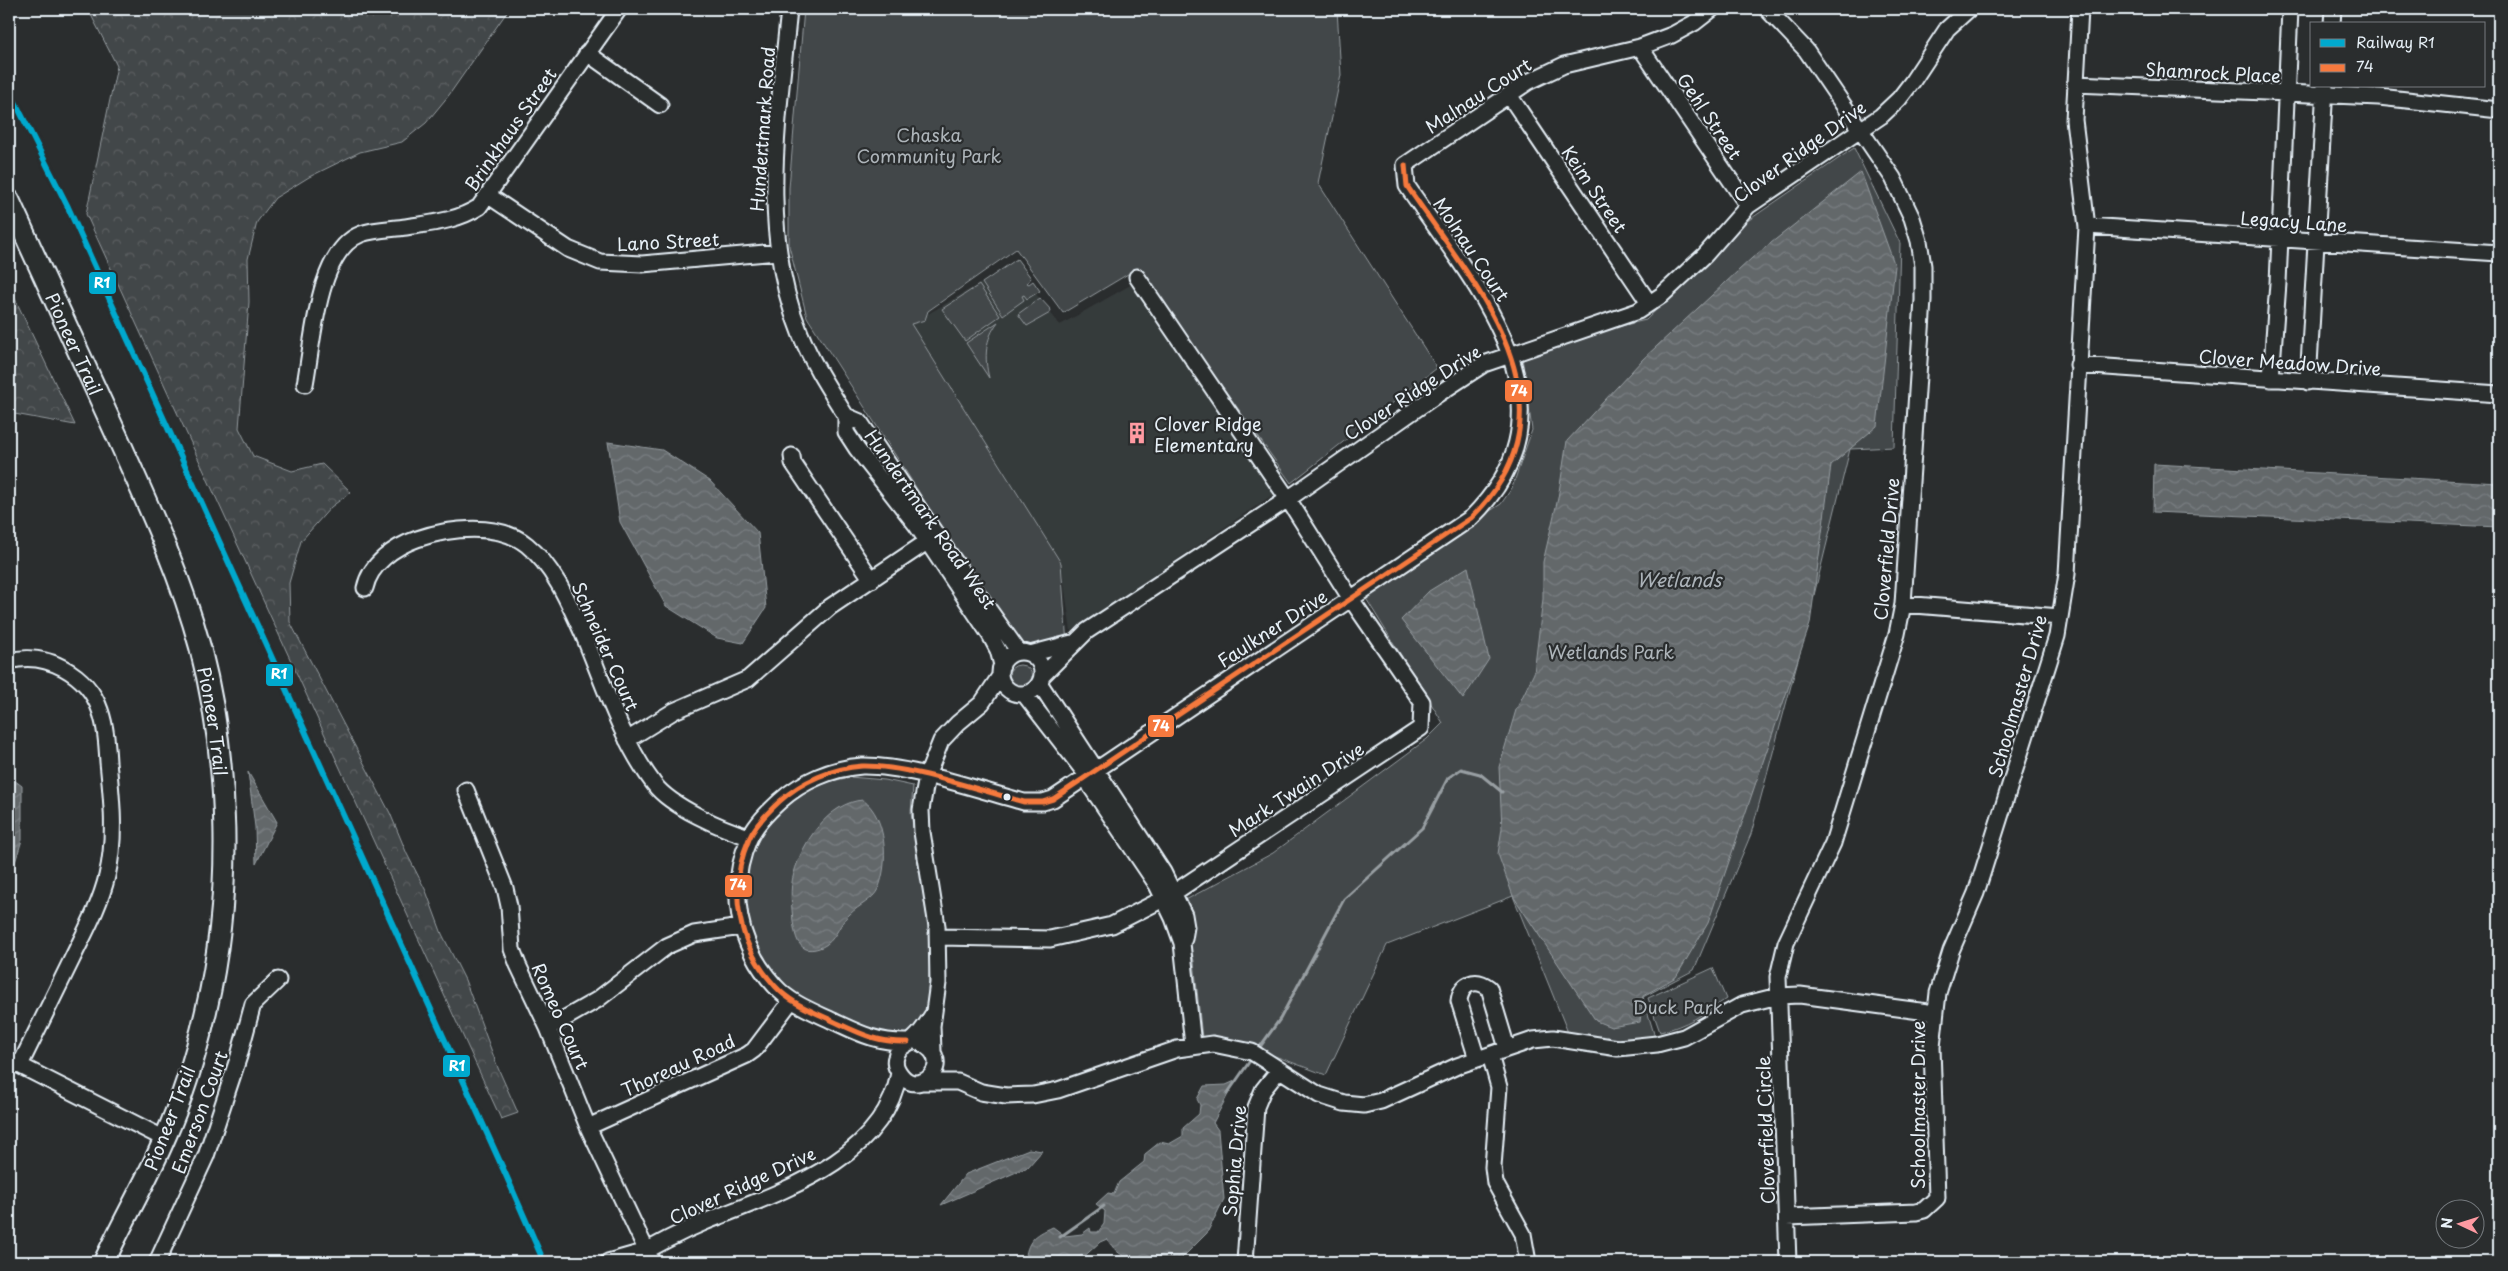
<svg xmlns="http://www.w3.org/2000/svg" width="2508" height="1271" viewBox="0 0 2508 1271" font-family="'Playpen Sans',sans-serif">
<defs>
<pattern id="forest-crowns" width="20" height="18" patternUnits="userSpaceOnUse" patternTransform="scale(1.25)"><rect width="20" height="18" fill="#424648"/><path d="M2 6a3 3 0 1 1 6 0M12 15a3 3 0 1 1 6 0" fill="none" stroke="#5d6163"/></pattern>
<pattern id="water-waves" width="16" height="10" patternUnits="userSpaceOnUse" patternTransform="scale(1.25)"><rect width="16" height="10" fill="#63686b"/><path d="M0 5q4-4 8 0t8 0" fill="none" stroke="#797e81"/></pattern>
</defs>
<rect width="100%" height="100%" fill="#2a2d2e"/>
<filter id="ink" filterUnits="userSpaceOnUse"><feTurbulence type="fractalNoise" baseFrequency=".02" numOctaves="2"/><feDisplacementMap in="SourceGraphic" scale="10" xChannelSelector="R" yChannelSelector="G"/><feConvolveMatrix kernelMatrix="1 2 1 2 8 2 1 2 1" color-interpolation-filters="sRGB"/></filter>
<g filter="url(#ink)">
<!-- built -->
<path fill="#363a3b" d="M 1013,264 L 1060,325 L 1134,283 L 1274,494 L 1071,631 L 1061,563 L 911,324 Z"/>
<!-- green -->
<path fill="#424648" stroke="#959ca0" d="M 804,9 L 1337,9 L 1341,75 L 1318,183 L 1437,368 L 1291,483 L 1138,268 L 1063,313 L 1016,249 L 928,311 L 925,320 L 911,324 L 1061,563 L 1067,645 L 1018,647 L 807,317 L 789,246 L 789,188 Z
M 1854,148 L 1900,243 L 1894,447 L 1850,449 L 1799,656 L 1751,834 L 1694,970 L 1643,997 L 1657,1044 L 1571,1040 L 1513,896 L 1387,945 L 1326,1075 L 1229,1039 L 1202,1038 L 1194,961 L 1180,903 L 1273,853 L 1427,739 L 1443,723 L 1362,592 L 1501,504 L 1512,488 L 1532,430 L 1521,350 L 1646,320 L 1746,222 Z
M 1017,259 L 1031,278 L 1027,283 L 1029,284 L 1033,281 L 1040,291 L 1027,299 L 1024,295 L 1022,296 L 1024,300 L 1003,315 L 982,283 Z
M 979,285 L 1000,316 L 965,341 L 942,309 Z
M 1040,298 L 1051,310 L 1050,313 L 1027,326 L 1018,314 Z
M 998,322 C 985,339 984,357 989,378 L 966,343 Z
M1008 677a12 12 0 1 1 24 0a12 12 0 1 1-24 0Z
M 850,777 L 885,780 L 913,786 L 911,813 L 928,925 L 930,960 L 927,1006 L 922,1023 L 910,1039 L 887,1039 L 797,999 L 762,965 L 741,903 L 748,865 L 755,847 L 765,829 L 780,811 L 804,792 L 828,782 Z
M 1713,968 L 1726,999 C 1704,1014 1686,1026 1660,1032 L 1648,998 Z"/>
<!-- forest -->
<path fill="url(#forest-crowns)" stroke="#959ca0" d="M 88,9 L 509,9 L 449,95 L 426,123 L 402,142 L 360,152 L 309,177 L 275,198 L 257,222 L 248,259 L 249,302 L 239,428 L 253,456 L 292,471 L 322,464 L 351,492 L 331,507 L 301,541 L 289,583 L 290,622 L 390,813 L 407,854 L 426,891 L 442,934 L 465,980 L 498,1068 L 518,1113 L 501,1119 L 86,214 L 117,66 Z
M 9,286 L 75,425 L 9,413 Z"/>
<!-- water -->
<path fill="url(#water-waves)" stroke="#989fa3" d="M 1861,172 L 1895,266 L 1877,426 L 1831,465 L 1810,624 L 1708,923 L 1676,977 L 1643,996 L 1640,1022 L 1611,1027 L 1596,1021 L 1513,896 L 1498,854 L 1502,828 L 1499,767 L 1516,710 L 1534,673 L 1543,599 L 1543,562 L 1558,498 L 1567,441 L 1643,359 L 1752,258 Z
M 608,442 L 662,450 L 710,481 L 758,533 L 766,608 L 743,643 L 717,638 L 666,606 L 620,522 Z
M 2154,464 L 2499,483 L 2499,527 L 2153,512 Z
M 1468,567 L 1489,659 L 1463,699 L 1401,620 L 1429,591 Z
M 248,772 L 277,822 L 256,864 L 255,827 Z
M 10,777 L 22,786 L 22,840 L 9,882 Z
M 863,800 C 887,817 889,864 878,889 C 873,900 859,905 850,914 C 840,922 837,937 827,944 C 822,948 812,951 806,949 C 796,945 795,932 793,922 C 792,907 789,889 794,873 C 802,843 829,802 863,800 Z
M 1235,1081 L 1213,1123 L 1218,1130 L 1224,1199 L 1207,1233 L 1178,1262 C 1148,1262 1124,1267 1107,1239 L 1100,1242 L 1078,1262 L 1025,1262 C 1027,1241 1034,1235 1053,1227 L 1065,1236 L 1082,1234 L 1090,1228 L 1091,1232 L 1098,1232 L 1104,1224 L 1105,1211 L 1096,1204 L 1108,1193 L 1114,1194 L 1119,1182 L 1144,1162 L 1145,1154 L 1160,1142 L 1169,1144 L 1183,1136 L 1183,1128 L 1199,1114 L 1200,1105 L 1197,1099 L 1204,1086 L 1226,1085 Z
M 1029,1149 L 1042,1151 L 1028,1167 L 941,1205 L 966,1174 Z"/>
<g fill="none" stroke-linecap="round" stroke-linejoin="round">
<!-- stream -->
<path stroke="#989fa3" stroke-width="3" d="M 1257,1051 L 1280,1019 L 1344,899 L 1422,828 L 1448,778 L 1461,769 L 1480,774 L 1502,792
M 1227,1094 L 1252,1058
M 1060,1237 L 1104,1206"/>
<!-- minor casing -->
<g stroke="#e8f1f8" stroke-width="19">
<path id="minor" d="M 789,9 C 779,116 758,230 800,333 C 812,363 829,389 846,416
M 1767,9 L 1806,50 L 1893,178 L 1912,218 L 1919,241 L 1923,266 L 1923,300 L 1903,604 L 1897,634 L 1833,843 L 1786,943 L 1778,977 L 1788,1262
M 2332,24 L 2333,9
M 1640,47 L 1748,206
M 587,53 L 660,105
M 2075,84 L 2379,97 L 2499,110
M 1509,95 L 1649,303
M 1405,165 L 1528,82 L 1564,65 L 1640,47 L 1672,35 L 1694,23 L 1712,9
M 489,196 L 568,249 L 600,262 L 642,264 L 777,252
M 2087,226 L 2499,253
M 2078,365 L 2499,394
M 2271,379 L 2278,283 L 2290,9
M 2308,382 L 2325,87
M 305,384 C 313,343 317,251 361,234 C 374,229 392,229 406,227 C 432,223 457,221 479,207 L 619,9
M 846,416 L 846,432 L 857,449 L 917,526 L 990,635 L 998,650 L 1002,665
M 846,416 L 860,422 L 948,552 L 1019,652
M 792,456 L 793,463 L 872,580
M 365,588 C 370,564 394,547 417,539 C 449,528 499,522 527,545 C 554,567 569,603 583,634 C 604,684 621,740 654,784 C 671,807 723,829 749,837
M 1903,604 L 2060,617
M1000 673a21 21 0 1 1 42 0a21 21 0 1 1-42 0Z
M 1030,654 L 1072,643
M 9,661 C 46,651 88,674 100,710 C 106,727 107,745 108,762 C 112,800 116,838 107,876 C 100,905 85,932 72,959 C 54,995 37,1030 20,1065
M 1042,676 L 1087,631 L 1288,499 L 1432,398 L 1484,364 L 1638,311 L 1662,295 L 1705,255 L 1748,206 L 1881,116 L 1899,99 L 1912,82 L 1947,29 L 1969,9
M 1040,684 L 1163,872 L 1184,915 L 1186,927 L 1184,939
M 1024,694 L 1086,774 L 1091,787 L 1157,885 L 1173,918 L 1182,943 L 1193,1045
M 627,740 L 674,711 L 748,679 L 830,607 L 937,535
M 466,790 L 505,888 L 509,906 L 512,949 L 518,965 L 548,1028 L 588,1127 L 652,1262
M 938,937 L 1050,939 L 1112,925 L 1169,896 L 1421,728 L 1422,702 L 1351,599 L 1288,499 L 1137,277
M 548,1028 L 597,1000 L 667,946 L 694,934 L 741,927
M 913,1040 C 962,1056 921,1101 901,1075 C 897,1070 894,1063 896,1057 C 898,1046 907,1045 914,1039 C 922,1032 927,1023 933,1014
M 908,1042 C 877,1043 859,1033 833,1021 C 812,1011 790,1003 775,986 C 738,946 727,889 749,839 C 755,825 769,811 780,801 C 802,781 833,768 862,766 C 908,765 978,790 1024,802 L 1043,802 L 1053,799 L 1471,518 C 1585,406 1475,286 1407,186 L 1405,165
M 933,1051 L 932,1026 L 938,983 L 937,926 L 922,832 L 921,810 L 927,776 L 941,741 L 958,723 L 982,703 L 1000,676
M 1490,1055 L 1499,1087 L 1493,1167 L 1495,1183 L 1523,1234 L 1528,1262
M 1477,1059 L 1459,1001 C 1461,984 1475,977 1489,988 L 1507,1048
M 9,1060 L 165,1139
M 922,1082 L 958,1082 L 981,1092 L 1006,1096 L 1033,1095 L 1058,1090 L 1177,1049 L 1213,1044 L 1252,1052 L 1319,1095 L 1344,1103 L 1364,1105 L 1381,1101 L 1457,1066 L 1533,1040 L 1553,1038 L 1618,1048 L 1657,1044 L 1684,1037 L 1742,1005 L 1778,996 L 1800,995 L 1935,1013
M 588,1127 L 747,1055 L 754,1050 L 791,1001
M 1787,1217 L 1916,1212 L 1924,1210 L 1937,1198 L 1932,1047 L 1938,993 L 1951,951 L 1976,893 L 2057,636 L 2067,574 L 2087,227 L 2074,120 L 2080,9
M 157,1262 L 206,1156 L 239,1056 L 253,1004 L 278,980
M 608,1262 L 636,1254
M 627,1262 C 652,1247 678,1233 705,1222 C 777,1193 884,1161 899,1073
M 1245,1262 L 1256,1107 L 1263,1090 L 1279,1070"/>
</g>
<!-- major casing -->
<g stroke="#e8f1f8" stroke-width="24">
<g id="major">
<path id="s1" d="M 9,200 C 45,278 81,357 117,436 C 148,505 180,573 200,647 C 230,763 233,894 206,1011 C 196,1054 182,1100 164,1140 C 146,1182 123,1221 104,1262"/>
</g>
</g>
<!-- minor -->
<use href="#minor" stroke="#2a2d2e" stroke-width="15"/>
<!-- major -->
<use href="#major" stroke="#2a2d2e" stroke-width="20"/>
<!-- bus-1 casing -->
<g stroke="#2a2d2e" stroke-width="9">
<path id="bus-1" d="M 908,1042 C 877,1043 859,1033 833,1021 C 812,1011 790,1003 775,986 C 738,946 727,889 749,839 C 755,825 769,811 780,801 C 802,781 833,768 862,766 C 908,765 978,790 1024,802 L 1043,802 L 1053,799 L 1471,518 C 1585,406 1475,286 1407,186 L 1405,165"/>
</g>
<!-- bus-1 -->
<use href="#bus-1" stroke="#f6793e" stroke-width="5"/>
<!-- rail-1 casing -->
<g stroke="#2a2d2e" stroke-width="10">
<path id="rail-1" d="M 9,90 L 67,205 L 505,1173 L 544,1262"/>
</g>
<!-- rail-1 -->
<use href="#rail-1" stroke="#00a9ce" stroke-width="6"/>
</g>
</g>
<!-- icons -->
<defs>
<g id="building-bare" transform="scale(1.725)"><path d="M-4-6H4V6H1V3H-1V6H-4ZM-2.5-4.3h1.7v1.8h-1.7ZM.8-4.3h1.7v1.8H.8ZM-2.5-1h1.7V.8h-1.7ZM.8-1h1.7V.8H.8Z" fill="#ff9aa2" stroke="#2a2d2e" stroke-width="2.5" paint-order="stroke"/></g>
</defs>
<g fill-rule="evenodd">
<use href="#building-bare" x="1137" y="433"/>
</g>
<!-- markers -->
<circle fill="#e8f1f8" stroke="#2a2d2e" stroke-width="2" cx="1007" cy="797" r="4.5"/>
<g text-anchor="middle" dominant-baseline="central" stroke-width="4.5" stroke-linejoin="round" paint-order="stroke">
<!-- street labels -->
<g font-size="18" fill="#e8f1f8" stroke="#2a2d2e">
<text transform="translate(2213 72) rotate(3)">Shamrock Place</text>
<text transform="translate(1478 95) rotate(-33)">Malnau Court</text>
<text transform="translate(1710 116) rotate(56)">Gehl Street</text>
<text transform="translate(510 129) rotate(-55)">Brinkhaus Street</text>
<text transform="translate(762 129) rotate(-86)">Hundertmark Road</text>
<text transform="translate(1799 151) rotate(-36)">Clover Ridge Drive</text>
<text transform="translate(1595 189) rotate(56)">Keim Street</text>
<text transform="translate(2294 221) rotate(4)">Legacy Lane</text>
<text transform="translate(668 241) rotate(-3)">Lano Street</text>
<text transform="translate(1472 249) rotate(56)">Molnau Court</text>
<text stroke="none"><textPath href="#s1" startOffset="158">Pioneer Trail</textPath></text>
<text transform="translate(2290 362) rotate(4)">Clover Meadow Drive</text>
<text transform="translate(1412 392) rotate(-33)">Clover Ridge Drive</text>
<text transform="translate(931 519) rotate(55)">Hundertmark Road West</text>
<text transform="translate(1886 549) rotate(-85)">Cloverfield Drive</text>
<text transform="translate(1272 628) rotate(-33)">Faulkner Drive</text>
<text transform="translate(606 646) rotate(66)">Schneider Court</text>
<text transform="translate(2017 696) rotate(-74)">Schoolmaster Drive</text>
<text stroke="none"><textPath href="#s1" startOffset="562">Pioneer Trail</textPath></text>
<text transform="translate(1296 789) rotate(-33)">Mark Twain Drive</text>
<text transform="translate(561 1016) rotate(66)">Romeo Court</text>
<text transform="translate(678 1065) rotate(-25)">Thoreau Road</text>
<text transform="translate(1917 1105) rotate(-90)">Schoolmaster Drive</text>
<text transform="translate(199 1112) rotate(-70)">Emerson Court</text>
<text transform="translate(169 1118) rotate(-69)">Pioneer Trail</text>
<text transform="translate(1765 1130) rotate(-92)">Cloverfield Circle</text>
<text transform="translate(1234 1161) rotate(-85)">Sophia Drive</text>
<text transform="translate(742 1185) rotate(-25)">Clover Ridge Drive</text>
</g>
<!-- park labels -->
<g font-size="18" fill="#aeb5ba" stroke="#2a2d2e">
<text x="929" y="134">Chaska<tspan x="929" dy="21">Community Park</tspan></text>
<text x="1611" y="651">Wetlands Park</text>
<text x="1678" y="1006">Duck Park</text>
</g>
<!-- poi labels -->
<g font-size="18" fill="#e8f1f8" stroke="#2a2d2e" text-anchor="start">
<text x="1154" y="423">Clover Ridge<tspan x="1154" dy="21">Elementary</tspan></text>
</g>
<!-- water labels -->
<g font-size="19" font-style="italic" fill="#acb3b9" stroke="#2a2d2e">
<text x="1679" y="579">Wetlands</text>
</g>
</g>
<g stroke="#2a2d2e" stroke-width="2">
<rect x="88" y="271" width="29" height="24" rx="5" fill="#00a9ce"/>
<rect x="1504" y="379" width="29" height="24" rx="5" fill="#f6793e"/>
<rect x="265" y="663" width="29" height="24" rx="5" fill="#00a9ce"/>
<rect x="1147" y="714" width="28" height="24" rx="5" fill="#f6793e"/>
<rect x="724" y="874" width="29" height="24" rx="5" fill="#f6793e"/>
<rect x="442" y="1054" width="29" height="24" rx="5" fill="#00a9ce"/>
</g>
<g font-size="14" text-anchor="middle" font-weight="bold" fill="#fff">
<text x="102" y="288">R1</text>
<text x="1519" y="396">74</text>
<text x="279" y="679">R1</text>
<text x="1161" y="731">74</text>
<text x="738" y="890">74</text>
<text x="457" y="1071">R1</text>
</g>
<!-- margin -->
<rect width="2508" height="1271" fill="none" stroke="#2a2d2e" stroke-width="30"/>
<rect x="15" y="15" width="2478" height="1241" fill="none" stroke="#e8f1f8" stroke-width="2" filter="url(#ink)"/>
<!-- legend -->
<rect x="2310" y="22" width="175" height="65" fill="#2a2d2e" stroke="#767b7f"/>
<rect x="2320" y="39" width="25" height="8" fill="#00a9ce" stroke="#767b7f"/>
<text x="2356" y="48" font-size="15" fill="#e8f1f8">Railway R1</text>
<rect x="2320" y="64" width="25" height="8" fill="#f6793e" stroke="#767b7f"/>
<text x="2356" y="72" font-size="15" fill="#e8f1f8">74</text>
<!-- north arrow -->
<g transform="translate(2460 1224) rotate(274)"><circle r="24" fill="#2a2d2e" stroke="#767b7f"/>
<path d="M0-4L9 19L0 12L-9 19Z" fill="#ff9aa2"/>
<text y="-8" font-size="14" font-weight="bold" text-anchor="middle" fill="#e8f1f8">N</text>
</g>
</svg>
